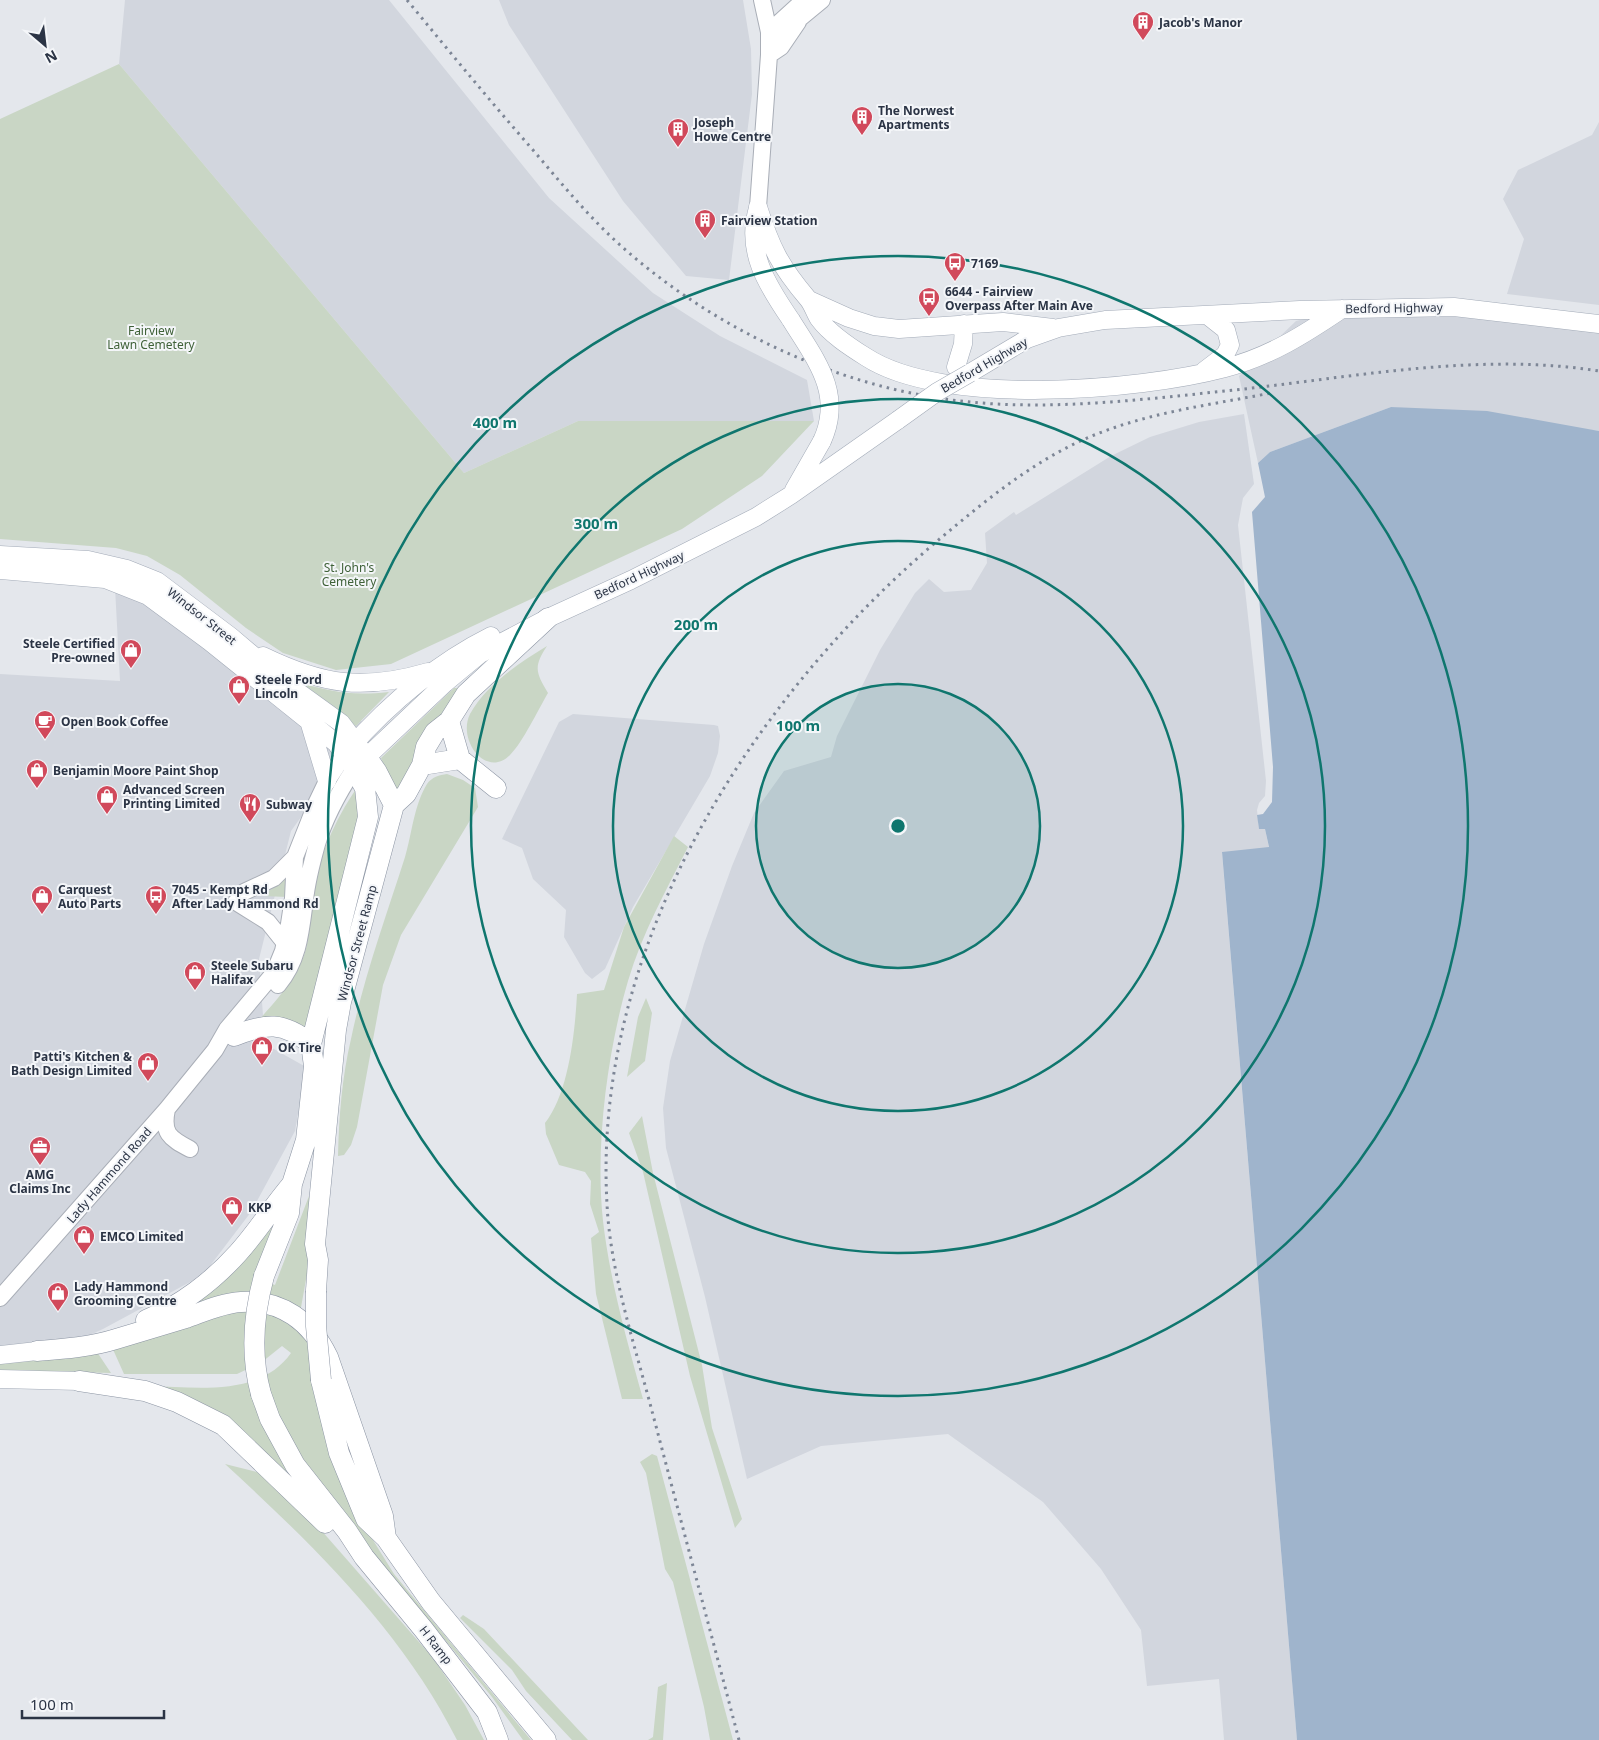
<svg xmlns="http://www.w3.org/2000/svg" width="1599" height="1740" viewBox="0 0 1599 1740" font-family="'Noto Sans',sans-serif">
<rect width="100%" height="100%" fill="#e4e7ec"/>
<!-- built -->
<path fill="#d2d6de" d="M 125,0 L 389,0 L 549,198 L 653,293 L 720,336 L 807,380 L 814,421 L 578,421 L 464,473 L 119,64 Z
M 499,0 L 743,0 L 751,49 L 752,94 L 729,280 L 686,276 L 623,201 L 509,25 Z
M 1599,122 L 1599,305 L 1507,294 L 1524,239 L 1503,199 L 1518,170 L 1592,135 Z
M 1465,311 L 1599,330 L 1599,431 L 1391,407 L 1270,452 L 1258,463 L 1239,376 L 1296,321 L 1334,312 Z
M 1244,414 L 1254,484 L 1243,498 L 1238,525 L 1266,781 L 1265,796 L 1259,803 L 1257,810 L 1259,829 L 1265,829 L 1269,848 L 1222,853 L 1297,1740 L 1224,1740 L 1219,1679 L 1147,1686 L 1141,1630 L 1101,1569 L 1043,1502 L 948,1434 L 821,1446 L 747,1479 L 705,1297 L 666,1148 L 663,1108 L 670,1061 L 704,944 L 732,866 L 754,813 L 784,771 L 831,757 L 837,736 L 880,650 L 915,593 L 929,579 L 944,592 L 971,590 L 987,563 L 985,533 L 1014,512 L 1016,515 L 1111,456 L 1150,437 L 1199,422 Z
M 114,569 L 364,723 L 327,781 L 291,831 L 259,959 L 265,1044 L 306,1067 L 295,1131 L 251,1212 L 203,1275 L 103,1329 L 0,1376 L 0,674 L 120,681 Z
M 573,714 L 714,725 L 718,726 L 720,736 L 718,753 L 710,776 L 633,907 L 605,969 L 592,979 L 585,973 L 564,937 L 566,910 L 533,879 L 522,848 L 502,839 L 559,722 Z"/>
<!-- green -->
<path fill="#c9d6c5" d="M 119,64 L 464,473 L 578,421 L 814,421 L 762,476 L 682,529 L 391,664 L 336,670 L 283,653 L 246,628 L 180,575 L 147,556 L 116,548 L 0,539 L 0,119 Z
M 547,646 C 533,667 536,673 548,693 C 538,710 523,742 510,755 C 486,779 457,740 470,714 C 486,685 519,663 547,646 Z
M 295,681 C 331,692 351,696 389,692 L 356,726 Z
M 454,688 L 458,688 L 398,805 L 381,758 Z
M 447,774 L 463,780 L 475,788 L 478,807 L 401,935 L 383,985 L 357,1127 L 351,1145 L 344,1155 L 338,1156 C 339,1116 342,1077 351,1039 C 364,976 386,917 405,857 C 412,833 414,805 427,784 C 432,777 439,775 447,774 Z
M 356,789 L 362,807 L 312,1044 L 257,1022 C 276,1001 298,977 306,949 C 310,931 310,913 313,895 C 318,858 335,820 356,789 Z
M 674,836 L 688,847 C 666,890 642,934 628,981 C 607,1053 595,1147 603,1221 C 610,1281 627,1341 643,1399 L 622,1399 L 596,1294 L 591,1238 L 599,1232 L 590,1204 L 591,1181 L 585,1172 L 559,1165 L 546,1134 L 545,1123 C 569,1093 575,1031 577,994 L 604,990 L 624,927 Z
M 290,873 L 288,897 L 262,896 L 280,883 Z
M 646,998 L 652,1013 L 645,1061 L 627,1077 L 638,1017 Z
M 642,1116 L 653,1173 L 702,1365 L 712,1428 L 742,1519 L 735,1528 L 690,1376 L 643,1172 L 629,1133 Z
M 309,1196 L 314,1197 L 307,1274 L 300,1313 L 274,1299 L 163,1319 C 215,1292 241,1268 276,1222 L 261,1280 L 275,1285 Z
M 246,1308 L 269,1309 L 307,1330 L 322,1403 L 368,1532 L 394,1574 L 531,1740 L 523,1740 L 492,1697 L 344,1517 L 257,1395 L 323,1513 L 298,1488 L 150,1386 C 197,1387 260,1397 291,1353 L 282,1346 L 262,1362 L 237,1374 L 124,1374 L 111,1345 Z
M 95,1349 L 111,1373 L 0,1370 L 0,1359 Z
M 652,1454 L 657,1456 L 733,1740 L 710,1740 L 704,1707 L 673,1582 L 665,1569 L 646,1473 L 640,1462 Z
M 225,1464 L 257,1472 L 300,1506 L 433,1658 L 465,1705 L 484,1740 L 457,1740 C 402,1631 314,1546 225,1464 Z
M 463,1615 L 484,1629 L 588,1740 L 572,1740 L 526,1691 L 512,1670 L 460,1618 Z
M 667,1683 L 663,1740 L 648,1740 L 653,1737 L 658,1687 Z"/>
<!-- water -->
<path fill="#9fb4cc" d="M 1391,407 L 1487,411 L 1599,431 L 1599,1740 L 1297,1740 L 1222,852 L 1269,847 L 1265,829 L 1259,829 L 1257,815 L 1263,814 L 1272,802 L 1273,767 L 1252,512 L 1265,497 L 1258,463 L 1270,452 Z"/>
<g fill="none" stroke-linecap="round" stroke-linejoin="round">
<!-- secondary casing -->
<g stroke="#a9aeb7" stroke-width="18">
<path id="secondary" d="M 769,32 L 788,28 L 822,0
M 769,32 L 804,0
M 769,55 L 781,47 L 798,22
M 758,207 L 769,55 L 769,32 L 762,0
M 244,892 L 274,878 L 295,857
M 236,902 L 268,922 L 284,942
M 278,985 C 299,960 301,931 305,900 C 307,881 312,862 317,844 C 325,817 339,792 354,769
M 167,1109 C 162,1133 169,1138 190,1149
M 0,1298 L 167,1109 L 215,1050 L 227,1029 L 274,973 L 283,951 L 289,924 L 293,898 L 295,857 L 316,804 L 327,781 L 344,755"/>
</g>
<!-- primary casing -->
<g stroke="#a3abb8" stroke-width="19">
<path id="primary" d="M 758,207 C 771,248 780,266 808,299 C 813,305 815,313 819,319 C 830,334 850,347 866,357 C 943,407 1138,391 1225,368 C 1269,357 1305,334 1342,309
M 758,208 C 745,251 767,285 791,320
M 809,300 L 849,318 L 874,326 L 899,329 L 1003,322 L 1053,328
M 956,367 L 963,344 L 964,324
M 1204,371 L 1225,355 L 1230,345 L 1226,330 L 1207,315
M 970,373 L 1027,339 L 1058,328 L 1105,320 L 1300,310 L 1454,307 L 1599,324
M 794,490 L 822,441
M 0,555 L 88,560 L 127,569 L 157,581 L 230,636 L 287,684 L 341,723 L 366,756
M 0,570 L 105,579 L 148,596 L 209,641 L 336,743 L 354,769 L 445,683 L 480,654 L 548,618 L 631,580 L 756,517 L 791,495 L 898,420
M 263,656 C 323,685 363,691 428,672
M 309,721 L 327,781
M 348,750 C 388,705 437,663 491,636
M 0,1355 L 37,1351
M 0,1379 L 79,1381"/>
</g>
<!-- motorway casing -->
<g stroke="#8b94a3" stroke-width="21">
<path id="motorway" d="M 449,721 L 460,759 L 496,788
M 422,765 L 460,759
M 394,805 L 406,794 L 422,765 L 426,747 L 435,732 L 449,721 L 466,694 L 548,618
M 234,1036 C 266,1023 283,1021 311,1044
M 264,1276 L 289,1213 L 292,1184 L 306,1140 L 314,1066 L 311,1044 L 368,817 L 365,788 L 354,769
M 316,1291 L 318,1260 L 315,1244 L 336,1030 L 341,1002 L 394,805 L 377,772 L 366,756
M 146,1320 C 180,1306 213,1281 238,1253 C 258,1231 273,1206 292,1184
M 37,1351 C 63,1349 91,1347 116,1339 C 140,1332 163,1325 186,1318 C 203,1312 222,1303 241,1302 C 282,1299 311,1322 328,1357 L 383,1516 L 386,1538
M 321,1380 L 339,1453 L 366,1519 L 386,1538 L 431,1602 L 546,1740
M 79,1381 L 145,1391 L 177,1402 L 223,1425 L 325,1523
M 261,1394 L 270,1419 L 295,1465 L 347,1531 L 364,1557 L 424,1630 L 487,1712 L 498,1740"/>
</g>
<!-- secondary -->
<use href="#secondary" stroke="#fff" stroke-width="16"/>
<!-- primary -->
<use href="#primary" stroke="#fff" stroke-width="18"/>
<!-- motorway -->
<use href="#motorway" stroke="#fff" stroke-width="20"/>
<!-- rail -->
<path stroke="#7d8696" stroke-width="3" stroke-dasharray="2.5 5" stroke-linecap="butt" d="M 407,0 C 449,51 490,101 533,150 C 561,183 588,216 620,245 C 706,322 818,378 932,397 C 1032,414 1136,400 1235,390 C 1355,377 1479,352 1599,371
M 739,1740 C 710,1630 681,1521 652,1411 C 635,1346 610,1271 607,1204 C 592,947 752,696 942,537 C 984,502 1025,468 1074,444 C 1136,414 1204,406 1271,393"/>
<!-- primary-bridge casing -->
<g stroke="#a3abb8" stroke-width="19" stroke-linecap="butt">
<path id="primary-bridge" d="M 791,320 C 815,359 844,393 822,441
M 898,420 L 937,392 L 970,373"/>
</g>
<!-- motorway-bridge casing -->
<g stroke="#8b94a3" stroke-width="21" stroke-linecap="butt">
<path id="motorway-bridge" d="M 316,1291 L 316,1326 L 321,1380
M 261,1394 C 250,1354 253,1316 264,1276"/>
</g>
<!-- primary-bridge -->
<use href="#primary-bridge" stroke="#fff" stroke-width="18"/>
<!-- motorway-bridge -->
<use href="#motorway-bridge" stroke="#fff" stroke-width="20"/>
</g>
<!-- distance rings -->
<circle cx="898" cy="826" r="142" fill="#0f766e" fill-opacity=".12"/>
<g fill="none" stroke="#0f766e" stroke-width="2.5">
<circle cx="898" cy="826" r="142"/>
<circle cx="898" cy="826" r="285"/>
<circle cx="898" cy="826" r="427"/>
<circle cx="898" cy="826" r="570"/>
</g>
<!-- icons -->
<defs>
<g id="building-pin" transform="scale(1.125)"><path d="M0 17L-7.5 6A9.5 9.5 0 1 1 7.5 6Z" fill="#d1495b" stroke="#f4f6f9"/><path d="M-4-6H4V6H1V3H-1V6H-4ZM-2.5-4.3h1.7v1.8h-1.7ZM.8-4.3h1.7v1.8H.8ZM-2.5-1h1.7V.8h-1.7ZM.8-1h1.7V.8H.8Z" fill="#fff"/></g>
<g id="bus-pin" transform="scale(1.125)"><path d="M0 17L-7.5 6A9.5 9.5 0 1 1 7.5 6Z" fill="#d1495b" stroke="#f4f6f9"/><path d="M-5-6H5V4H4V6H2V4H-2V6H-4V4H-5ZM-3.5-4V0h7V-4ZM-3.5 1.2v1.5H-2V1.2ZM2 1.2v1.5H3.5V1.2Z" fill="#fff"/></g>
<g id="shop-pin" transform="scale(1.125)"><path d="M0 17L-7.5 6A9.5 9.5 0 1 1 7.5 6Z" fill="#d1495b" stroke="#f4f6f9"/><path d="M-5-2.5h2.3a2.7 3.5 0 0 1 5.4 0H5L5.5 6h-11ZM-1.5-2.5h3a1.5 2.3 0 0 0-3 0Z" fill="#fff"/></g>
<g id="cafe-pin" transform="scale(1.125)"><path d="M0 17L-7.5 6A9.5 9.5 0 1 1 7.5 6Z" fill="#d1495b" stroke="#f4f6f9"/><path d="M-5.5-4.5H6V0H3Q3 3.5 0 3.5H-2.5Q-5.5 3.5-5.5 0ZM3-3.2v2h1.7v-2ZM-6 4.5H4V6H-6Z" fill="#fff"/></g>
<g id="restaurant-pin" transform="scale(1.125)"><path d="M0 17L-7.5 6A9.5 9.5 0 1 1 7.5 6Z" fill="#d1495b" stroke="#f4f6f9"/><path d="M-5-6h1v4h1v-4h1v4h1v-4h1v5L-1.5 .5V6h-2V.5L-5-1ZM5-6V6H3V1.5H1.5Q1.5-4 5-6Z" fill="#fff"/></g>
<g id="office-pin" transform="scale(1.125)"><path d="M0 17L-7.5 6A9.5 9.5 0 1 1 7.5 6Z" fill="#d1495b" stroke="#f4f6f9"/><path d="M-6-3h4V-5.5h4V-3h4V5H-6ZM-1-4.5V-3h2v-1.5ZM-6 0V1H6V0Z" fill="#fff"/></g>
</defs>
<g fill-rule="evenodd">
<use href="#building-pin" x="1143" y="22"/>
<use href="#building-pin" x="862" y="117"/>
<use href="#building-pin" x="678" y="129"/>
<use href="#building-pin" x="705" y="220"/>
<use href="#bus-pin" x="955" y="263"/>
<use href="#bus-pin" x="929" y="298"/>
<use href="#shop-pin" x="131" y="650"/>
<use href="#shop-pin" x="239" y="686"/>
<use href="#cafe-pin" x="45" y="721"/>
<use href="#shop-pin" x="37" y="770"/>
<use href="#shop-pin" x="107" y="796"/>
<use href="#restaurant-pin" x="250" y="804"/>
<use href="#shop-pin" x="42" y="896"/>
<use href="#bus-pin" x="156" y="896"/>
<use href="#shop-pin" x="195" y="972"/>
<use href="#shop-pin" x="262" y="1047"/>
<use href="#shop-pin" x="148" y="1063"/>
<use href="#office-pin" x="40" y="1147"/>
<use href="#shop-pin" x="232" y="1207"/>
<use href="#shop-pin" x="84" y="1236"/>
<use href="#shop-pin" x="58" y="1293"/>
</g>
<g text-anchor="middle" dominant-baseline="central" stroke-width="4" stroke-linejoin="round" paint-order="stroke">
<!-- poi labels -->
<g font-size="12" font-weight="bold" fill="#2b3445" stroke="#f4f6f9" text-anchor="start">
<text x="1159" y="22">Jacob's Manor</text>
<text x="878" y="110">The Norwest<tspan x="878" dy="14">Apartments</tspan></text>
<text x="694" y="122">Joseph<tspan x="694" dy="14">Howe Centre</tspan></text>
<text x="721" y="220">Fairview Station</text>
<text x="971" y="263">7169</text>
<text x="945" y="291">6644 - Fairview<tspan x="945" dy="14">Overpass After Main Ave</tspan></text>
<text x="115" y="643" text-anchor="end">Steele Certified<tspan x="115" dy="14">Pre-owned</tspan></text>
<text x="255" y="679">Steele Ford<tspan x="255" dy="14">Lincoln</tspan></text>
<text x="61" y="721">Open Book Coffee</text>
<text x="53" y="770">Benjamin Moore Paint Shop</text>
<text x="123" y="789">Advanced Screen<tspan x="123" dy="14">Printing Limited</tspan></text>
<text x="266" y="804">Subway</text>
<text x="58" y="889">Carquest<tspan x="58" dy="14">Auto Parts</tspan></text>
<text x="172" y="889">7045 - Kempt Rd<tspan x="172" dy="14">After Lady Hammond Rd</tspan></text>
<text x="211" y="965">Steele Subaru<tspan x="211" dy="14">Halifax</tspan></text>
<text x="278" y="1047">OK Tire</text>
<text x="132" y="1056" text-anchor="end">Patti's Kitchen &amp;<tspan x="132" dy="14">Bath Design Limited</tspan></text>
<text x="40" y="1174" text-anchor="middle">AMG<tspan x="40" dy="14">Claims Inc</tspan></text>
<text x="248" y="1207">KKP</text>
<text x="100" y="1236">EMCO Limited</text>
<text x="74" y="1286">Lady Hammond<tspan x="74" dy="14">Grooming Centre</tspan></text>
</g>
<!-- street labels -->
<g font-size="12" fill="#2b3445" stroke="#f4f6f9">
<text transform="translate(1394 308) rotate(-1)">Bedford Highway</text>
<text transform="translate(984 365) rotate(-30)">Bedford Highway</text>
<text transform="translate(639 575) rotate(-25)">Bedford Highway</text>
<text transform="translate(202 616) rotate(38)">Windsor Street</text>
<text transform="translate(357 943) rotate(-75)">Windsor Street Ramp</text>
<text transform="translate(109 1175) rotate(-49)">Lady Hammond Road</text>
<text transform="translate(436 1645) rotate(52)">H Ramp</text>
</g>
<!-- park labels -->
<g font-size="12" fill="#3f6138" stroke="#f4f6f9">
<text x="151" y="330">Fairview<tspan x="151" dy="14">Lawn Cemetery</tspan></text>
<text x="349" y="567">St. John's<tspan x="349" dy="14">Cemetery</tspan></text>
</g>
</g>
<circle cx="898" cy="826" r="8" fill="#0f766e" stroke="#f4f6f9" stroke-width="2.5"/>
<g font-size="15" text-anchor="middle" font-weight="bold" fill="#0f766e" stroke="#f4f6f9" stroke-width="4" stroke-linejoin="round" paint-order="stroke">
<text x="495" y="428">400 m</text>
<text x="596" y="529">300 m</text>
<text x="696" y="630">200 m</text>
<text x="798" y="731">100 m</text>
</g>
<!-- north arrow -->
<g transform="translate(45 45) rotate(152)" stroke="#f4f6f9" stroke-width="4" paint-order="stroke">
<path d="M0-4L9 19L0 12L-9 19Z" fill="#2b3445"/>
<text y="-8" font-size="14" font-weight="bold" text-anchor="middle" fill="#2b3445">N</text>
</g>
<!-- scale -->
<path d="M22 1710v8h142v-8" fill="none" stroke="#2b3445" stroke-width="2.5"/>
<text x="30" y="1710" font-size="15" fill="#2b3445" stroke="#f4f6f9" stroke-width="4" paint-order="stroke">100 m</text>
</svg>
